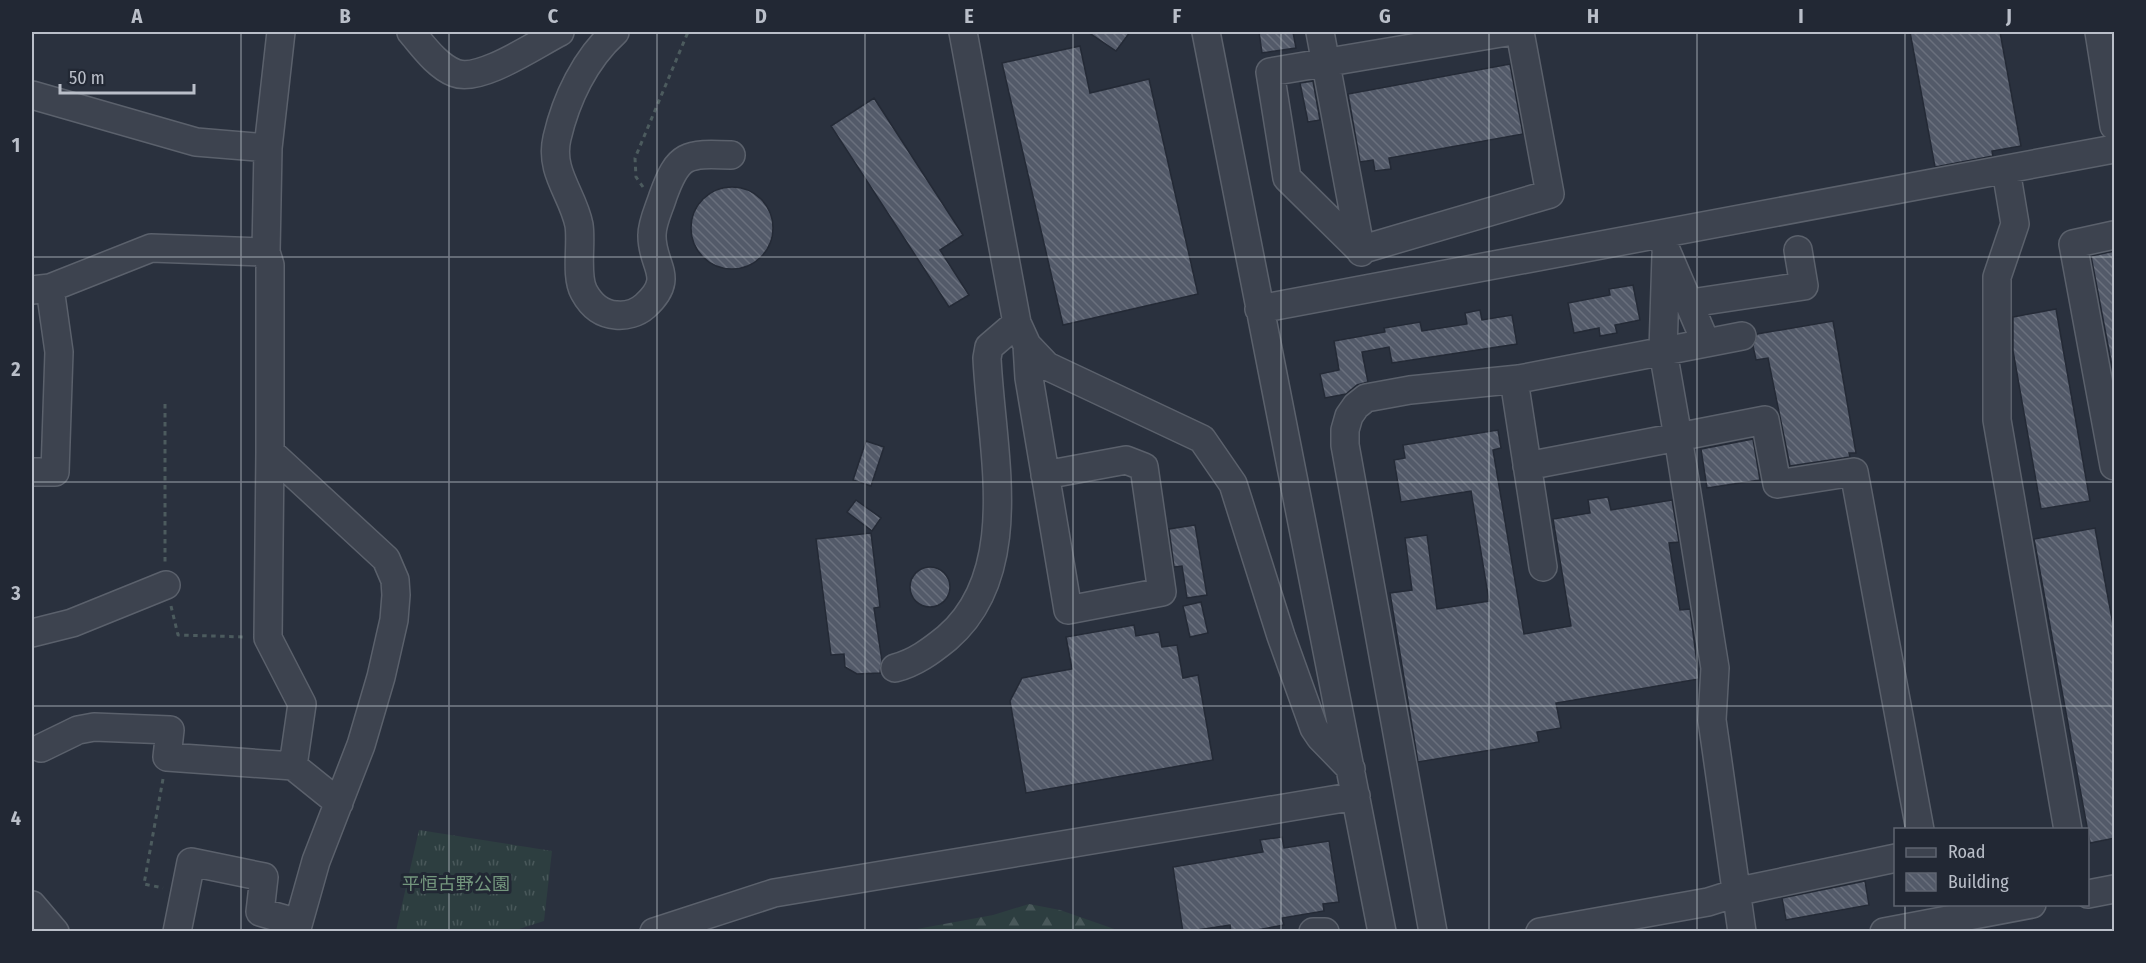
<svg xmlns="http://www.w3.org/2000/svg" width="2146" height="963" viewBox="0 0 2146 963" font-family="'Fira Sans Condensed','Noto Sans JP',sans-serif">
<defs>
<pattern id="grass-tufts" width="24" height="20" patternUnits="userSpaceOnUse" patternTransform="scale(1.5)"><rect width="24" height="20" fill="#2d3e40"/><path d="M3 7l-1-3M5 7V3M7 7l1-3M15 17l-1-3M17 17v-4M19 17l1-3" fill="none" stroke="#49585a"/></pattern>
<pattern id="forest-firs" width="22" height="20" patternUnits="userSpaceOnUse" patternTransform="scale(1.5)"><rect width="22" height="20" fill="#2d3e40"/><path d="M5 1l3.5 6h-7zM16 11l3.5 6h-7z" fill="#49585a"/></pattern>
<pattern id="building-back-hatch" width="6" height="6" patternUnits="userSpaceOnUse" patternTransform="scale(1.5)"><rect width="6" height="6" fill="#535a69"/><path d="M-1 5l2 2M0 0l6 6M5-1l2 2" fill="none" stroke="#6a707d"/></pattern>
</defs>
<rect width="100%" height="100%" fill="#2a313e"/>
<!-- grass -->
<path fill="url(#grass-tufts)" d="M 419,830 L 552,851 L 544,921 L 513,931 L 396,931 Z"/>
<!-- forest -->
<path fill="url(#forest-firs)" d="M 1029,904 L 1060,910 L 1120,931 L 906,931 L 993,915 Z"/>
<!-- building -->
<path fill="url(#building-back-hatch)" stroke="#242a36" stroke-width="1.5" d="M 1088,32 L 1130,32 L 1116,51 Z
M 1259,32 L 1293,32 L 1296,48 L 1262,53 Z
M 1910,32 L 2000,32 L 2021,146 L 1992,151 L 1993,156 L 1935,167 Z
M 1080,46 L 1090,93 L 1149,79 L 1198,294 L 1063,325 L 1002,63 Z
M 1510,64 L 1523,134 L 1389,158 L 1391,169 L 1375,171 L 1373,160 L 1360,162 L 1348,94 Z
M 1313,81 L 1320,120 L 1308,122 L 1300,83 Z
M 874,98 L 963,235 L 940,250 L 969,295 L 949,307 L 831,126 Z
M691 228a41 41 0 1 1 82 0a41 41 0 1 1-82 0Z
M 2115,251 L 2115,382 L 2091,256 Z
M 1633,285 L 1640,320 L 1615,325 L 1617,333 L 1600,336 L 1599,328 L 1574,333 L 1568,303 L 1610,295 L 1609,289 Z
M 2056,309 L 2090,501 L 2041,509 L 2013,351 L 2013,317 Z
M 1480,310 L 1482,320 L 1512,315 L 1517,344 L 1392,363 L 1389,347 L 1362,352 L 1368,382 L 1357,385 L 1346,394 L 1325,398 L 1320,374 L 1339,370 L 1334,341 L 1385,332 L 1384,328 L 1420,322 L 1422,331 L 1467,324 L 1465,313 Z
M 1833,321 L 1856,453 L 1849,453 L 1850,457 L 1790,466 L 1768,358 L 1756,360 L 1753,346 L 1757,334 Z
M 1498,430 L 1501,448 L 1493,450 L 1524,634 L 1571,626 L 1553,519 L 1590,513 L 1588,500 L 1608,497 L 1611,510 L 1672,500 L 1679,542 L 1669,543 L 1680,610 L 1690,609 L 1699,679 L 1556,703 L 1561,728 L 1537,732 L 1539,742 L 1418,762 L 1390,593 L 1412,590 L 1405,538 L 1427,535 L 1437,609 L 1489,601 L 1471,491 L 1401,502 L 1394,460 L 1405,458 L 1403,445 Z
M 1753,439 L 1760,480 L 1707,488 L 1701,449 Z
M 866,441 L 884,447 L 871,486 L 853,480 Z
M 856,500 L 881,518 L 872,531 L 847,512 Z
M 1195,525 L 1207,595 L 1187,598 L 1182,566 L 1174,567 L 1169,529 Z
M 2095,528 L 2115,635 L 2115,838 L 2090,843 L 2034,539 Z
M 871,533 L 880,607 L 874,608 L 882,661 L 880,673 L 857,674 L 845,667 L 844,654 L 831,655 L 816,539 Z
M910 587a20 20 0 1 1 40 0a20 20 0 1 1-40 0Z
M 1201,602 L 1208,633 L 1190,637 L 1183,606 Z
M 1134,625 L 1136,636 L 1159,632 L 1162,647 L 1177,645 L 1183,678 L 1198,675 L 1213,760 L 1026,793 L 1010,701 L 1022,678 L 1072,669 L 1066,637 Z
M 1282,837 L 1284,848 L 1329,841 L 1339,902 L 1323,904 L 1324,911 L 1282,918 L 1284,925 L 1246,932 L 1231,932 L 1230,925 L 1183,932 L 1173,867 L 1263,852 L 1260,840 Z
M 1865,881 L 1869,905 L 1786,920 L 1782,898 Z"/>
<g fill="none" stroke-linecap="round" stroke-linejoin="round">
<!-- minor casing -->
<g stroke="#5b616c" stroke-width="30">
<path id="minor" d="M 281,32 L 268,148 L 266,252 L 270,265 L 270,452 L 386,559 L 395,580 L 396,595 L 394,620 L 381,677 L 361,745 L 316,861 L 296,932
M 411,32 C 423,46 437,66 455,73 C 480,83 536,44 560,32
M 615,32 C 585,59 566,99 557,138 C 549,172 573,194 579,225 C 582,244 575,276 584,292 C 591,305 601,314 616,315 C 626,316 637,313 645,306 C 677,277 651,266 652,235 C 652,222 659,209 663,196 C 678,154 686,153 731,155
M 963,32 L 1017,323 L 1027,345 L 1047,366 L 1202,439 L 1233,484 L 1281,636 L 1314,728 L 1320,737 L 1351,769
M 1206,32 L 1382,932
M 1320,32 L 1361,252
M 1507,32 L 1270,72 L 1287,178 L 1360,250 L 1550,194 L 1520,32
M 2099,32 L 2114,126
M 32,95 L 196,142 L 268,148
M 2006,170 L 2015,224 L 1997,277 L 1997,420 L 2068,830
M 2114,235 L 2073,244 L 2114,466
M 1666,255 L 1663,351 L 1678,437 L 1765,420 L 1777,484 L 1854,472 L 1920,830
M 32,290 L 50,288 L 151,248 L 266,252
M 1691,303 L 1804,286 L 1798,250
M 1259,309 L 2114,149
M 1706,343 L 1742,336
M 1027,345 L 1029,378 L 1068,610 L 1162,592 L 1144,467 L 1126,460 L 1045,475
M 1514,380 L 1543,567
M 1527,466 L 1678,437 L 1715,668 L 1712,720 L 1742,932
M 32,472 L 55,472 L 59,352 L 50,288
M 32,633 L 72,623 L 166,585
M 895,668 C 915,663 931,651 947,638 C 1024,572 991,448 987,358 L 989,347 L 1017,323
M 41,748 L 78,730 L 94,727 L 170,730 L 167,757 L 293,766 L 302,704 L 268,638 L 270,452
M 293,766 L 339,803
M 2088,894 L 2114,889
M 32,905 L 55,932
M 177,932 L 191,862 L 264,877 L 260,912 L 298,923
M 654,932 L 774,893 L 1356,796
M 1313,932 L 1325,932
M 1433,932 L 1345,445 L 1345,430 L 1349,416 L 1356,406 L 1366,398 L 1410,390 L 1519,379 L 1706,343 L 1666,250
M 1540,932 L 1708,902 L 1749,889 L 1896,858
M 1884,932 L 2032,904"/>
</g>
<!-- path -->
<path stroke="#4c5b5e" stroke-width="3" stroke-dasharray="4.5 4.5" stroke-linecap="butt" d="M 643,187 L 636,177 L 635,158 L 688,32
M 165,404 L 165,564
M 171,606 L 178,635 L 246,637
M 163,779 L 144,884 L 163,888"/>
<!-- minor -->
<use href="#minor" stroke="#3d434f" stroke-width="27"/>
</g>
<!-- grid -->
<path fill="none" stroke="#babfc9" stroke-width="1.5" stroke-opacity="0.55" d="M 241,32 L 241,932M 449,32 L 449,932M 657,32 L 657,932M 865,32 L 865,932M 1073,32 L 1073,932M 1281,32 L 1281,932M 1489,32 L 1489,932M 1697,32 L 1697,932M 1905,32 L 1905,830M 32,257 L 2114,257M 32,482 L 2114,482M 32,706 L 2114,706M 1905,904 L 1905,932"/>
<g text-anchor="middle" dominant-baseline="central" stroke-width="6" stroke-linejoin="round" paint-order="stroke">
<!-- park labels -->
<g font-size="18" fill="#74977e" stroke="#222834">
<text x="456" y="884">平恒古野公園</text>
</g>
</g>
<!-- border -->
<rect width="2146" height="963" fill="none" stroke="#222834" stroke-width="66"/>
<!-- legend -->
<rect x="1894" y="828" width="195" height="78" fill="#222834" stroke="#5f6470" stroke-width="1.5"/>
<rect x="1906" y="848" width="30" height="9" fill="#3d434f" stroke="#5f6470" stroke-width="1.5"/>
<text x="1948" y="858" font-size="18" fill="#babfc9">Road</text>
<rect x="1906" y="873" width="30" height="18" fill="url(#building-back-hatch)" stroke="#5f6470" stroke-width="1.5"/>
<text x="1948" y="888" font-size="18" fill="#babfc9">Building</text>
<!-- scale -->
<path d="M60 84v9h134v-9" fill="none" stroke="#babfc9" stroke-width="3"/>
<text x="69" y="84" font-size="18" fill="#babfc9" stroke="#222834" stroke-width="4.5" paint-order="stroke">50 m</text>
<rect x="33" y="33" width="2080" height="897" fill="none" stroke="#babfc9" stroke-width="2"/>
<g font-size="20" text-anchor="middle" font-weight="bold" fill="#babfc9">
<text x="137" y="23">A</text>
<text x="345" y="23">B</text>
<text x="553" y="23">C</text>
<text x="761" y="23">D</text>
<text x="969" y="23">E</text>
<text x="1177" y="23">F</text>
<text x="1385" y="23">G</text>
<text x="1593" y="23">H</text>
<text x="1801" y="23">I</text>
<text x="2009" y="23">J</text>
<text x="16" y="152">1</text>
<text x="16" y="376">2</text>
<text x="16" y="600">3</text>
<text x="16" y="825">4</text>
</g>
</svg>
